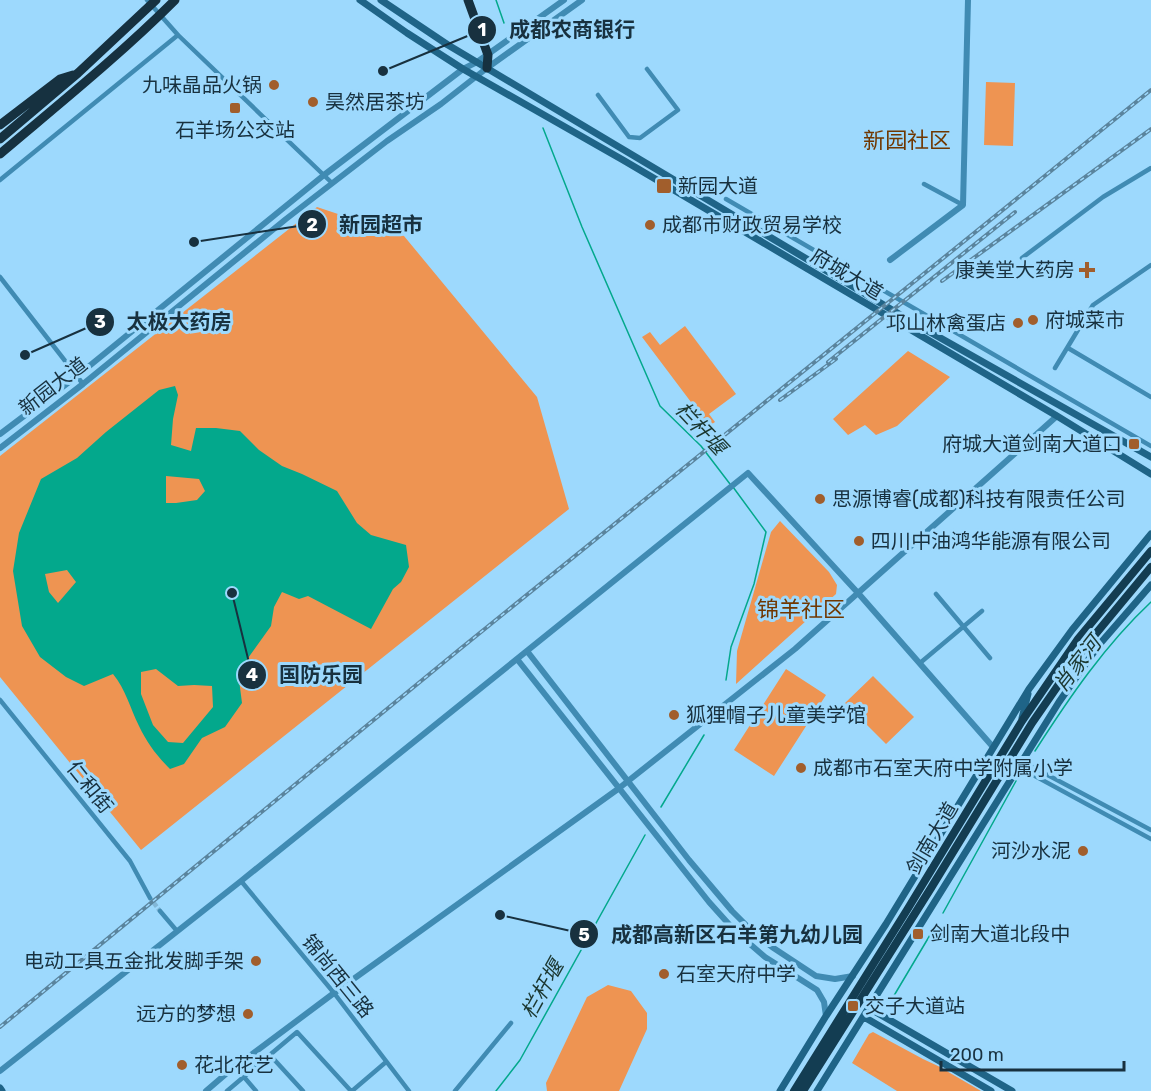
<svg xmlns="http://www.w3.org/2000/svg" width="1151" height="1091" viewBox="0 0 1151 1091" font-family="Rubik,'Noto Sans SC',sans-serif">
<rect width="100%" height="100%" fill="#9dd9fd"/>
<!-- green -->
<path fill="#ee9452" d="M 986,82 L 1015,83 L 1013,146 L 984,145 Z
M 317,207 L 404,236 L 537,397 L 569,509 L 141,850 L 0,677 L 0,456 Z
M 685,326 L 736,394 L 709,414 L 715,422 L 709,426 L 642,337 L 650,332 L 660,345 Z
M 908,351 L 950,377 L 897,426 L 876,435 L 865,425 L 848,435 L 833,419 Z
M 780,521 L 829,572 L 837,585 L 836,594 L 736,684 L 737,651 L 771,532 Z
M 786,669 L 826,695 L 774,776 L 734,750 Z
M 873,676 L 914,717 L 886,744 L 845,703 Z
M 608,985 L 631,991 L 647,1013 L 647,1029 L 619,1091 L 547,1091 L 546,1083 L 587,997 Z
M 873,1032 L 923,1059 L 938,1066 L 981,1091 L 897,1091 L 852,1063 L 869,1034 Z"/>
<!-- water -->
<path fill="#03a88c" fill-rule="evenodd" d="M 175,386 L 178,395 L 173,419 L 171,445 L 191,451 L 196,428 L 216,428 L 240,431 L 259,450 L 282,466 L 302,474 L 337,491 L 357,523 L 371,535 L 406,545 L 409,567 L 401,582 L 393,589 L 371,629 L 308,596 L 299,599 L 282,592 L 274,607 L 271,626 L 238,672 L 242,703 L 225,727 L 202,738 L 184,764 L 170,769 C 157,756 147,743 139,726 C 130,708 126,690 113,674 L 84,686 L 66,677 L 40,657 L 22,626 L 13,571 L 19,533 L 41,479 L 77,458 L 106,432 L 159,390 ZM 166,476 L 199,479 L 205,491 L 197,500 L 176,503 L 166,503 ZM 67,570 L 76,582 L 58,603 L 49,592 L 45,574 ZM 156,669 L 178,686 L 194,685 L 212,686 L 213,707 L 183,743 L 168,742 L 153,725 L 141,694 L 141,672 Z"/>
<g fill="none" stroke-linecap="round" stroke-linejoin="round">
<!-- stream -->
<path stroke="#03a88c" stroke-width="1.5" d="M 496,0 L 504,23
M 543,128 L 582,227 L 660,406 L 701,446 L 730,484
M 726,680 L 731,647 L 754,584 L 766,532 L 733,487
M 1035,751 C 1069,698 1105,645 1151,602
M 661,807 L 704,735
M 943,913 L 1016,781
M 889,1004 L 936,925
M 496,1091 L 520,1060 L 645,835"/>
<!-- minor-tunnel -->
<path stroke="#82b7d7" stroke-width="4.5" stroke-dasharray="4.5 2" stroke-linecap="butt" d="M 150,898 L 160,911"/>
<!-- minor -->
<path stroke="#408bb3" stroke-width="4.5" d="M 147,0 L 178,35 L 332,183
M 598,95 L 629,137 L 640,138 L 678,110 L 647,69
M 0,180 L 178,35
M 924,184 L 963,205
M 726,199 L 1151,446
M 1022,258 L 1103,197 L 1151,168
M 0,277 L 83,384
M 1068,348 L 1151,397
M 1055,368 L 1093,305 L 1151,265
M 936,594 L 990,658
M 920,663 L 982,611
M 0,700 L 130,861 L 150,898
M 1012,756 L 1151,830
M 1009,762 L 1151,839
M 241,881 L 334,993 L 409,1091
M 160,911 L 177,931
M 270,1055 L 303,1091
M 244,1077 L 256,1091
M 227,1091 L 297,1032 L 351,1091
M 352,1091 L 386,1062
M 455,1091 L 511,1023"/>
<!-- tertiary -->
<path stroke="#408bb3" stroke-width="6" d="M 890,260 L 963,205 L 968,0
M 0,434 L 77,376 L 324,175 L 463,69 L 477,62 L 564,0
M 0,448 L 83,384 L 286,219 L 387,141 L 441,104 L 487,68 L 582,0
M 527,651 L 689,860 L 732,911 L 754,933 L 772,947 L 816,976 L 835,979 L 853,976
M 517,659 L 709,902 L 735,931 L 765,957 L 817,990 L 824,1002 L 826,1016
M 0,1071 L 241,881 L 748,473 L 858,593 L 993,747
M 206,1091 L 227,1073 L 334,993 L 618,789 L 795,649 L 1057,416"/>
<!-- secondary -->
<path stroke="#1f6487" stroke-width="7" d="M 360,0 L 407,33 L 463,69 L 623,160 L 1057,416 L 1151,474
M 381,0 L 448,45 L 914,323 L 1151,457
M 1022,718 L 1028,694
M 869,1008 L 1012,1091
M 864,1017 L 991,1091
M 0,1088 L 2,1091
M 780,1091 L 826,1016 L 886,924 L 1029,689 L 1072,630 L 1151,534
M 817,1091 L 1059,702 L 1098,646 L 1151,585"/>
<!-- trunk -->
<path stroke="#133d52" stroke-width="8" d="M 794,1091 L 907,910 L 1022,721 L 1078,639 L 1151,551
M 803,1091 L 931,888 L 1032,723 L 1084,648 L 1151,567"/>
<!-- motorway -->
<path stroke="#163140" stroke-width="9" d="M 468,0 L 488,55 L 487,68
M 0,125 L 60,79 L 73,75
M 0,139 L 78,73 L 156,0
M 0,154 C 59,104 120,55 175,0"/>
<!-- rail casing -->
<g stroke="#5a849d" stroke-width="4">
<path id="rail" d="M 942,281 L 1151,129
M 828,362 L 1015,212
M 780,400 L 836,359
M 0,1027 L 460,649 L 1151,90"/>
</g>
<!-- rail -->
<use href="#rail" stroke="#9dd9fd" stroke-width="1.5" stroke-dasharray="4.5" stroke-linecap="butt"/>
</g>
<!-- markers -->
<g fill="#a15e2c" stroke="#9dd9fd" stroke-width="2">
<circle cx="274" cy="85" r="6"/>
<circle cx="313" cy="102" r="6"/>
<rect x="229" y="102" width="12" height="12" rx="3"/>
<rect x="656" y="178" width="16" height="16" rx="3"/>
<circle cx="650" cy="225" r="6"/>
<path d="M1084 261h6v6h6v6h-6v6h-6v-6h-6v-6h6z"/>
<circle cx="1033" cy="320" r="6"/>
<circle cx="1018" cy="323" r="6"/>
<rect x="1128" y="438" width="12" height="12" rx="3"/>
<circle cx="820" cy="499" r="6"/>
<circle cx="859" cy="541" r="6"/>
<circle cx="674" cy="715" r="6"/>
<circle cx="801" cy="768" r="6"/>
<circle cx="1083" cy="851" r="6"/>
<rect x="912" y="928" width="12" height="12" rx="3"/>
<circle cx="256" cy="961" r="6"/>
<circle cx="664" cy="974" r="6"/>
<rect x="847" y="1000" width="12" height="12" rx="3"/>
<circle cx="248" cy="1014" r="6"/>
<circle cx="182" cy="1065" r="6"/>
</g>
<g text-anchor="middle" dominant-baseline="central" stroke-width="6" stroke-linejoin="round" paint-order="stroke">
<!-- poi labels -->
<g font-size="20" fill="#18313f" stroke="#9dd9fd" text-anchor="start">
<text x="262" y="85" text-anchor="end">九味晶品火锅</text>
<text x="325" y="102">昊然居茶坊</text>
<text x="235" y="130" text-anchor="middle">石羊场公交站</text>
<text x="678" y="186">新园大道</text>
<text x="662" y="225">成都市财政贸易学校</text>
<text x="1075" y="270" text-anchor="end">康美堂大药房</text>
<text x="1045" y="320">府城菜市</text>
<text x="1006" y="323" text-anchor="end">邛山林禽蛋店</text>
<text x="1122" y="444" text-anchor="end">府城大道剑南大道口</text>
<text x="832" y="499">思源博睿(成都)科技有限责任公司</text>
<text x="871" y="541">四川中油鸿华能源有限公司</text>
<text x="686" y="715">狐狸帽子儿童美学馆</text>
<text x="813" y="768">成都市石室天府中学附属小学</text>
<text x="1071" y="851" text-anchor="end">河沙水泥</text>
<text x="930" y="934">剑南大道北段中</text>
<text x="244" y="961" text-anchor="end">电动工具五金批发脚手架</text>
<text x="676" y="974">石室天府中学</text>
<text x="865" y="1006">交子大道站</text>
<text x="236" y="1014" text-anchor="end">远方的梦想</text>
<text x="194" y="1065">花北花艺</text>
</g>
<!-- street labels -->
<g font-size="20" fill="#18313f" stroke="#9dd9fd">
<text transform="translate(847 274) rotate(31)">府城大道</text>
<text transform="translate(53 386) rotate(-38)">新园大道</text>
<text transform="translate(90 787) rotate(51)">仁和街</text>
<text transform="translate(932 838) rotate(-59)">剑南大道</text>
<text transform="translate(338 976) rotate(51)">锦尚西三路</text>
</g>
<!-- water labels -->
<g font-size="21" font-style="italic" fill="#1b3730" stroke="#9dd9fd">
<text transform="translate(701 428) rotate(47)">栏杆堰</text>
<text transform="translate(1077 664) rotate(-52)">肖家河</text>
<text transform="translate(542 989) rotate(-61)">栏杆堰</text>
</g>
<!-- quarter labels -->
<g font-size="22" fill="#703700" stroke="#9dd9fd">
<text x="907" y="140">新园社区</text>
<text x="801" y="609">锦羊社区</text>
</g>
</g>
<!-- callouts -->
<path fill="none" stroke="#18313f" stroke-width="2" d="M383 71L482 30M194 242L312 224M25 355L100 322M232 593L252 675M500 915L584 934"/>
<g fill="#18313f" stroke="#9dd9fd" stroke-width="2">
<circle cx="383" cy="71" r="6"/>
<circle cx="194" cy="242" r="6"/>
<circle cx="25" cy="355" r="6"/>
<circle cx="232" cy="593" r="6"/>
<circle cx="500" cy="915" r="6"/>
<circle cx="482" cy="30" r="15"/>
<circle cx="312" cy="224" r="15"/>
<circle cx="100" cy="322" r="15"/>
<circle cx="252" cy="675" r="15"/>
<circle cx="584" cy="934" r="15"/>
</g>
<g font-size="18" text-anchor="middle" font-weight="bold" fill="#fff">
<text x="482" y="36">1</text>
<text x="312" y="231">2</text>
<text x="100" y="328">3</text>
<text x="252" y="681">4</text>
<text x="584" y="941">5</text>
</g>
<g font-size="21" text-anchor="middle" font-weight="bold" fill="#18313f" stroke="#9dd9fd" stroke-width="6" stroke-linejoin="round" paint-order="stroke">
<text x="572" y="37">成都农商银行</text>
<text x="381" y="232">新园超市</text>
<text x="179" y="329">太极大药房</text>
<text x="321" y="682">国防乐园</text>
<text x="737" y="942">成都高新区石羊第九幼儿园</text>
</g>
<!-- scale -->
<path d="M941 1061v9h183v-9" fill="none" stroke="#18313f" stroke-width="3"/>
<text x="950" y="1061" font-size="18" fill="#18313f" stroke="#9dd9fd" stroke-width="4.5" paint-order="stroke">200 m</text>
</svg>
